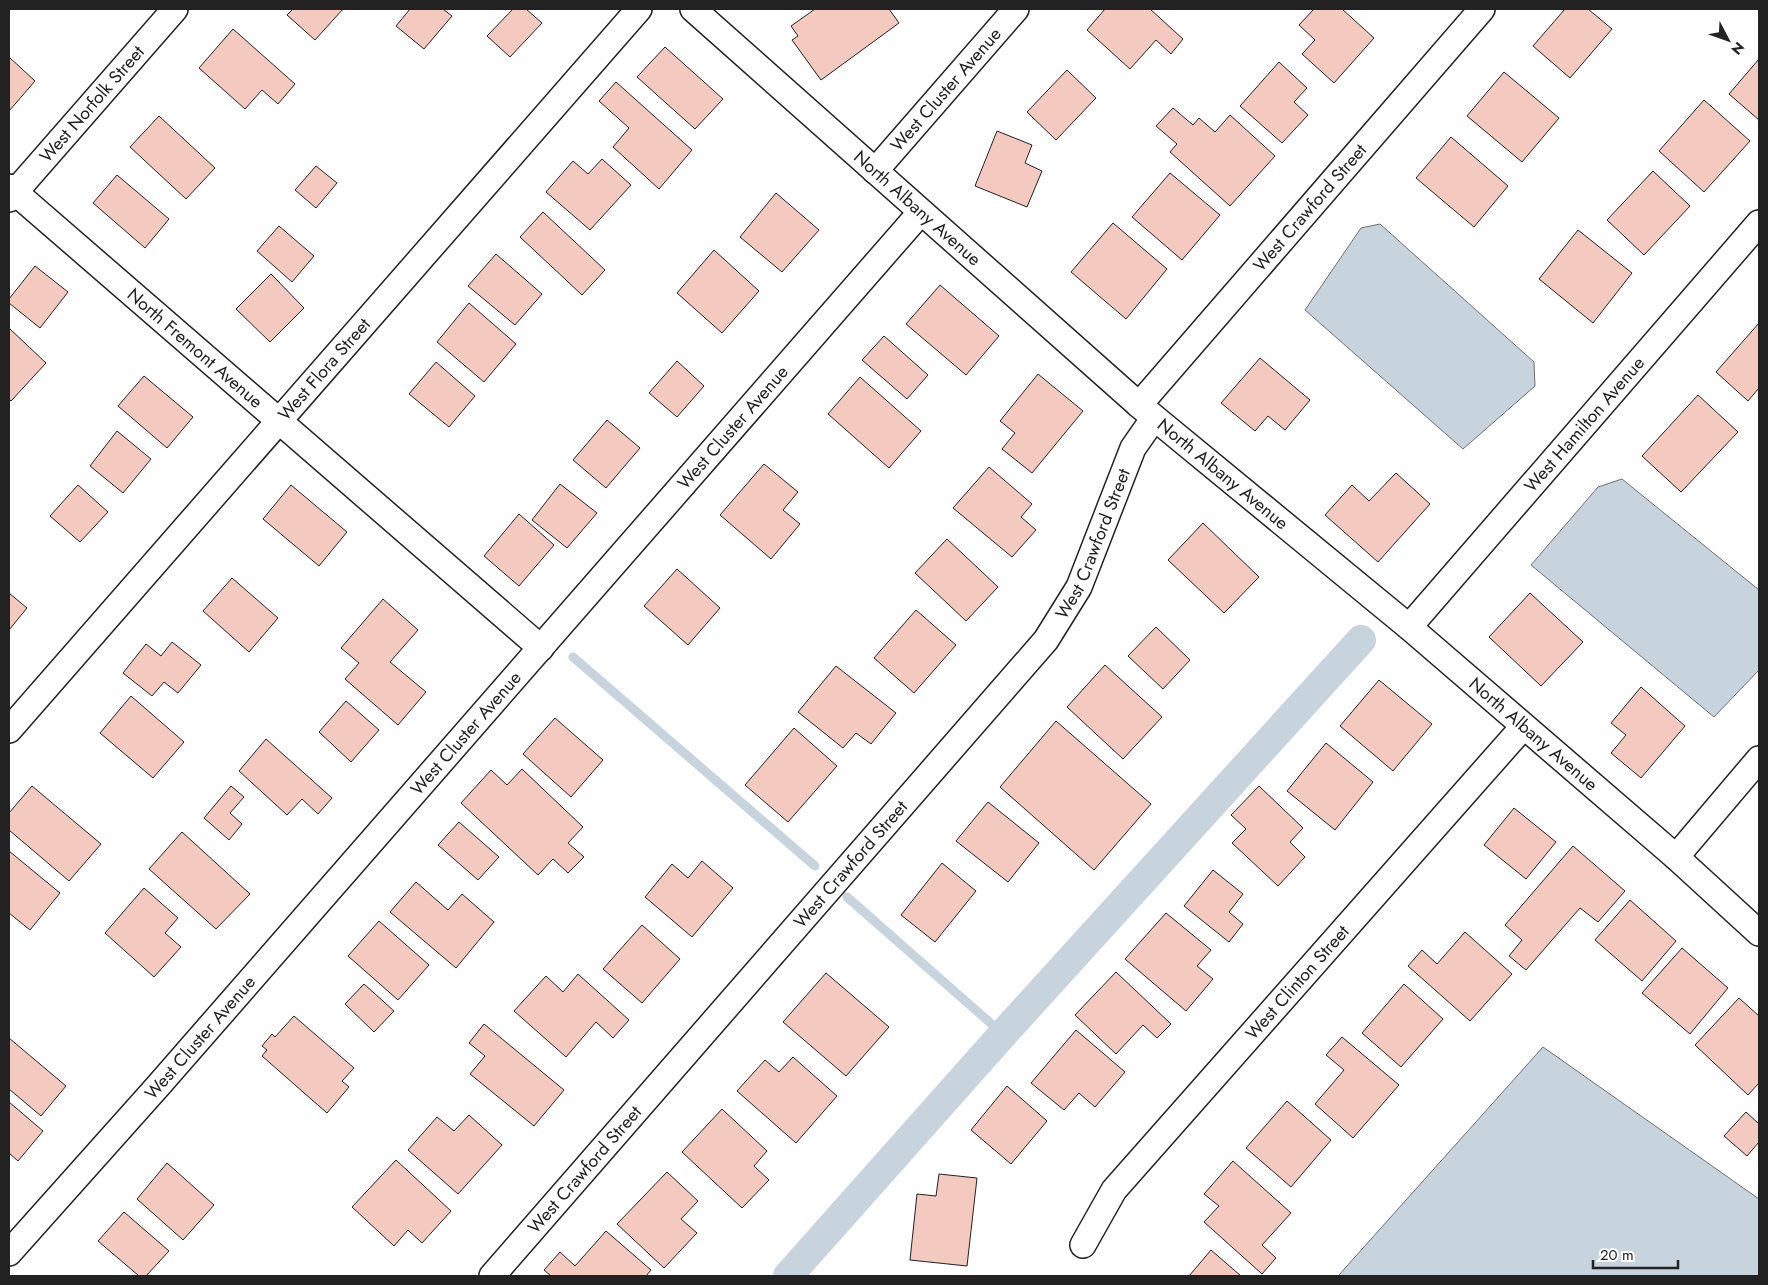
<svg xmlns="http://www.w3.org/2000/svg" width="1768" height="1285" viewBox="0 0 1768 1285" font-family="Jost,sans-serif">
<rect width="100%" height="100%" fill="#fff"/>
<!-- water -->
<path fill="#c7d3dd" stroke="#6f6f6f" d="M 1380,224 L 1534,362 L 1535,386 L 1463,449 L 1305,310 L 1361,228 Z
M 1622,479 L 1759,590 L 1759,670 L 1714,717 L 1531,565 L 1598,487 Z
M 1543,1047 L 1759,1199 L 1759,1276 L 1338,1276 Z"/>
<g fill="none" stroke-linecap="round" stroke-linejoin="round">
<!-- stream -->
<path stroke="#c7d3dd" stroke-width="9" d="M 573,657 L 815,866
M 847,897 L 1003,1034"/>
<!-- canal -->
<path stroke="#c7d3dd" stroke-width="30" d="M 788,1276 L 1003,1034 L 1361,640"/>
</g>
<!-- building -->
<path fill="#f3c9c0" stroke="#222" d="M 293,9 L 343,9 L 315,40 L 287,15 Z
M 410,9 L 443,9 L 452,16 L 424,49 L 396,26 Z
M 513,9 L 526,9 L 542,23 L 510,57 L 487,36 Z
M 815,9 L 889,9 L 899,23 L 821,80 L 792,40 L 798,36 L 791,26 Z
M 1105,9 L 1150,9 L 1183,39 L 1171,54 L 1156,40 L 1130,69 L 1087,30 Z
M 1314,9 L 1342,9 L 1374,38 L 1334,83 L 1302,54 L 1315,40 L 1299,25 Z
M 1565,9 L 1588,9 L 1612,29 L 1570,78 L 1533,46 Z
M 233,29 L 295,84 L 278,104 L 262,90 L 245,109 L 199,68 Z
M 665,47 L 723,99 L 695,129 L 637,77 Z
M 9,57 L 35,81 L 9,111 Z
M 1759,59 L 1759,120 L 1729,94 Z
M 1279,62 L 1307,88 L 1294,102 L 1308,115 L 1282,143 L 1240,106 Z
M 1067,70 L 1096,98 L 1056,140 L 1027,112 Z
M 1504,72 L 1559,118 L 1522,162 L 1467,116 Z
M 616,82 L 692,150 L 659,189 L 613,147 L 629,128 L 599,101 Z
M 1704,100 L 1750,141 L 1704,192 L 1659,151 Z
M 1173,108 L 1193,125 L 1199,118 L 1215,132 L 1230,115 L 1275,156 L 1230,206 L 1170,152 L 1177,144 L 1156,126 Z
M 159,116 L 215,168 L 186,199 L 130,147 Z
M 997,131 L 1032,145 L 1025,163 L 1042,171 L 1027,207 L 975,186 Z
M 1451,137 L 1508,186 L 1474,227 L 1416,178 Z
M 602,159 L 631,185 L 590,230 L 546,192 L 573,161 L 588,174 Z
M 316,166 L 337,183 L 316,208 L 295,190 Z
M 1653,171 L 1690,206 L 1644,255 L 1607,220 Z
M 1170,173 L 1220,215 L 1182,260 L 1132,217 Z
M 117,175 L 169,219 L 145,248 L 93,203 Z
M 776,193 L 819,230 L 782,272 L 740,237 Z
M 543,212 L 605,270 L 582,295 L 520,237 Z
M 1113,223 L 1167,269 L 1126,319 L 1071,272 Z
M 279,226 L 314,256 L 292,282 L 257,251 Z
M 1578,230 L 1632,273 L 1593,323 L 1539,279 Z
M 714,250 L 759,291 L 722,333 L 677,293 Z
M 496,254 L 542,294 L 515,325 L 468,286 Z
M 35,266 L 68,292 L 40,328 L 9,303 L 9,299 Z
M 271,274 L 304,308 L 270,342 L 236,309 Z
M 940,285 L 999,336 L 966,375 L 906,324 Z
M 469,303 L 516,344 L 484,382 L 437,342 Z
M 1759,323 L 1759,388 L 1748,401 L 1716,372 Z
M 9,328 L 46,363 L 11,401 L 9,399 Z
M 884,336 L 928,375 L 907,399 L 862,360 Z
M 1260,358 L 1310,400 L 1285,430 L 1268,416 L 1255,431 L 1221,403 Z
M 677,361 L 704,386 L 677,417 L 649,393 Z
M 436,362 L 475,396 L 449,427 L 409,394 Z
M 1038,374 L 1083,411 L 1032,473 L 1002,449 L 1015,433 L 1000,421 Z
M 144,376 L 193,417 L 167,448 L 118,406 Z
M 860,377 L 921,431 L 889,468 L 828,414 Z
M 1698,395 L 1738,432 L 1681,492 L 1642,456 Z
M 607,420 L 640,448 L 606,488 L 573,460 Z
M 117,431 L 151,459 L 123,493 L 90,466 Z
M 764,464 L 798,492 L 783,510 L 800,524 L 771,559 L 720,515 Z
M 989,467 L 1032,504 L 1021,517 L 1036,530 L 1012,557 L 953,508 Z
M 1396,473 L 1430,504 L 1378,562 L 1325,515 L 1352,485 L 1369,501 Z
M 560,484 L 597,513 L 567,548 L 532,520 Z
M 78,485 L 108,512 L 80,542 L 50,516 Z
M 291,485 L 347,532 L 319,566 L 263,519 Z
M 519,514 L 554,545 L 519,586 L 484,556 Z
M 1203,523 L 1259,577 L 1224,613 L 1168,560 Z
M 947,539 L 998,587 L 966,621 L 915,573 Z
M 677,569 L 720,608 L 688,645 L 644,606 Z
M 232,578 L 278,618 L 249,652 L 203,611 Z
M 9,593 L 27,608 L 9,630 Z
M 1530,593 L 1583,642 L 1541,686 L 1489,637 Z
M 383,599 L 418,630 L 390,662 L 426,692 L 398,725 L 345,679 L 359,663 L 341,648 Z
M 916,610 L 956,645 L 914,693 L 874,658 Z
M 1156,627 L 1190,660 L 1163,689 L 1128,656 Z
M 172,642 L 201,665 L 178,693 L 164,682 L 152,696 L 123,673 L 146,644 L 161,656 Z
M 1105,665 L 1162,717 L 1123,759 L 1067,707 Z
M 836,666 L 896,713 L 871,744 L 856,733 L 843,748 L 798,712 Z
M 1379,680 L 1432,724 L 1393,771 L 1340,726 Z
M 1641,687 L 1685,726 L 1641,778 L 1611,753 L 1626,735 L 1611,723 Z
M 131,696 L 184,742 L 153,778 L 100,733 Z
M 346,701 L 379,730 L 351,762 L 319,732 Z
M 555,718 L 603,760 L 571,797 L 523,754 Z
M 1056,721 L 1151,804 L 1094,870 L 1000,787 Z
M 794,728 L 837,766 L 788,822 L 745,785 Z
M 266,739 L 332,798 L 318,814 L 302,799 L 287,815 L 239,771 Z
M 1326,743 L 1373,782 L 1335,830 L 1287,791 Z
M 522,769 L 583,827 L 568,843 L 584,857 L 568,873 L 553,859 L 538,875 L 461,803 L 491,770 L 507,785 Z
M 32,786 L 101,844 L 69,881 L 9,830 L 9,813 Z
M 231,786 L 244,797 L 230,813 L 242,824 L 229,840 L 204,818 Z
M 1259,786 L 1303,828 L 1290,842 L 1305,857 L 1278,886 L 1232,843 L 1246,829 L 1231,815 Z
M 988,802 L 1039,843 L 1008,882 L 956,841 Z
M 1514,808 L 1556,842 L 1526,879 L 1484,845 Z
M 459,822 L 499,857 L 478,880 L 438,845 Z
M 182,832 L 250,894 L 216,929 L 149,869 Z
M 1573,846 L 1625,891 L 1598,922 L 1580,908 L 1526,970 L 1509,956 L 1522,940 L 1505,925 Z
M 9,851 L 60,893 L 30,930 L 9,913 Z
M 702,861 L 733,888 L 692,937 L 645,897 L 672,864 L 688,878 Z
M 942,863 L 976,891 L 935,942 L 901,915 Z
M 1213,870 L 1243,894 L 1229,912 L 1243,924 L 1229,942 L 1184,906 Z
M 416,882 L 448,910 L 462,894 L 494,922 L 456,968 L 390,912 Z
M 144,888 L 178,918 L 165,933 L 181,947 L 154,977 L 105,933 Z
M 1630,900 L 1676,941 L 1642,981 L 1595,940 Z
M 1166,913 L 1211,950 L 1197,966 L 1213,979 L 1186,1011 L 1125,959 Z
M 379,921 L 429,965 L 398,1000 L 348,956 Z
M 642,925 L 680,959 L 642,1003 L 603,969 Z
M 1465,932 L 1512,974 L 1470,1021 L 1408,966 L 1422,950 L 1437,964 Z
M 1682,948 L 1728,988 L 1690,1034 L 1642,993 Z
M 1116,972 L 1171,1024 L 1157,1038 L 1143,1025 L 1116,1054 L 1075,1015 Z
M 826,973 L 889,1027 L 846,1076 L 783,1022 Z
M 578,974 L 629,1020 L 613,1038 L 596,1022 L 566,1057 L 514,1011 L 546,976 L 563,992 Z
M 364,984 L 394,1011 L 374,1032 L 345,1004 Z
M 1404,984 L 1443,1019 L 1401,1067 L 1362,1033 Z
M 1739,998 L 1759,1016 L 1759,1083 L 1748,1095 L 1695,1045 Z
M 294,1016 L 354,1068 L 342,1081 L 349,1087 L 327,1113 L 262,1056 L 267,1050 L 262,1046 L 272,1034 L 275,1037 Z
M 484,1024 L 564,1090 L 534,1126 L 470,1074 L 485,1056 L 469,1043 Z
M 1076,1030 L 1125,1072 L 1095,1107 L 1079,1093 L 1064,1110 L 1031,1083 Z
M 1342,1037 L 1399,1085 L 1353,1138 L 1315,1104 L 1344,1070 L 1326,1055 Z
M 9,1038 L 66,1086 L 41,1116 L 9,1089 Z
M 793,1057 L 837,1096 L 796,1143 L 737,1091 L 765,1060 L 779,1072 Z
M 1007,1086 L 1047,1121 L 1011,1164 L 971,1130 Z
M 1287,1101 L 1331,1140 L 1291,1187 L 1246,1148 Z
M 9,1102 L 43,1131 L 18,1161 L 9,1153 Z
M 722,1109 L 767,1151 L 754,1166 L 769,1180 L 742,1208 L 682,1152 Z
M 1746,1112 L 1759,1124 L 1759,1142 L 1747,1156 L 1724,1136 Z
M 469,1115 L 502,1145 L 458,1194 L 408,1150 L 437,1117 L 454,1131 Z
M 396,1160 L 451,1211 L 422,1243 L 408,1230 L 394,1246 L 352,1207 Z
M 1233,1161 L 1291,1213 L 1262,1245 L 1276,1258 L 1262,1274 L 1204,1222 L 1219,1206 L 1204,1194 Z
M 167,1163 L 214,1205 L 183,1240 L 137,1199 Z
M 667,1172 L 698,1201 L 681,1219 L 697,1233 L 664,1268 L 617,1224 Z
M 939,1174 L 977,1178 L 967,1266 L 910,1260 L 917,1194 L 936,1196 Z
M 124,1212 L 169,1251 L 146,1276 L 139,1276 L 98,1241 Z
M 606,1231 L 651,1270 L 646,1276 L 551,1276 L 544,1270 L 560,1252 L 575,1266 Z
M 1211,1250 L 1241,1276 L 1189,1276 Z"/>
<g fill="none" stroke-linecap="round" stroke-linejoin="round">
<!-- street casing -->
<g stroke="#222" stroke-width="28">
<g id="street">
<path id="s1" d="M 693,9 L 1139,405 L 1409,627 L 1676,857 L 1759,933"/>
<path id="s2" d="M 875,171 L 1016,9"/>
<path id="s3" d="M 9,187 L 541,648"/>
<path id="s4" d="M 9,199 L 175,9"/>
<path id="s5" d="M 1139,405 L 1482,9"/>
<path id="s6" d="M 1409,627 L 1759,223"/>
<path id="s7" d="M 9,730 L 639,9"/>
<path d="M 1676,857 L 1759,759"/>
<path id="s8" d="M 1083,1245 L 1114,1190 L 1523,727"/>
<path id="s9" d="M 9,1253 L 158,1086 L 921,212"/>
<path id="s10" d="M 492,1276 L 1046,640 L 1079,587 L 1133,448 L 1154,418"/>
</g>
</g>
<!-- street -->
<use href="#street" stroke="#fff" stroke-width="25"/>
</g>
<g text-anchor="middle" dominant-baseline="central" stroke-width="4" stroke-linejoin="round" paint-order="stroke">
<!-- street labels -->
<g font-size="18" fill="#222" stroke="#fff">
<text stroke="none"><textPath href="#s2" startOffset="108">West Cluster Avenue</textPath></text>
<text stroke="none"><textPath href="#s4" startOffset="126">West Norfolk Street</textPath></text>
<text stroke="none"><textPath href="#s5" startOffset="261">West Crawford Street</textPath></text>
<text stroke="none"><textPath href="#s1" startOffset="300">North Albany Avenue</textPath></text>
<text stroke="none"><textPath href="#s3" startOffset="246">North Fremont Avenue</textPath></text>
<text stroke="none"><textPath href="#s7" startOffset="479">West Flora Street</textPath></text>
<text stroke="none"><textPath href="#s6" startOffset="268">West Hamilton Avenue</textPath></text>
<text stroke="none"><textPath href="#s9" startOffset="1098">West Cluster Avenue</textPath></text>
<text stroke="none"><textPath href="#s1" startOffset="705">North Albany Avenue</textPath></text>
<text stroke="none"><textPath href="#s10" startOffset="951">West Crawford Street</textPath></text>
<text stroke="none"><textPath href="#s9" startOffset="692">West Cluster Avenue</textPath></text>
<text stroke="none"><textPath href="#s1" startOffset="1110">North Albany Avenue</textPath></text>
<text stroke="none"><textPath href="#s10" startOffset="546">West Crawford Street</textPath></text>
<text stroke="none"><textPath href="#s8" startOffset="340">West Clinton Street</textPath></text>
<text stroke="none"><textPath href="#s9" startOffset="288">West Cluster Avenue</textPath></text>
<text stroke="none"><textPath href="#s10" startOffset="141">West Crawford Street</textPath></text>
</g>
</g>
<!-- border -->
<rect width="1768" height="1285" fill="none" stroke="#222222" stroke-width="20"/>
<!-- north arrow -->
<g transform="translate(1728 40) rotate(131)" stroke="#ffffff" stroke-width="4" paint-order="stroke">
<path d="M0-4L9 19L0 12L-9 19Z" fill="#222222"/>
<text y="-8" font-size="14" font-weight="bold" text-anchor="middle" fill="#222222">N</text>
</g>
<!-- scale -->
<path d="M1593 1260v8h85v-8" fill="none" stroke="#222222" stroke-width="2.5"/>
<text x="1600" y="1260" font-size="15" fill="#222222" stroke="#ffffff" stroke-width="4" paint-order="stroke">20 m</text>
</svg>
